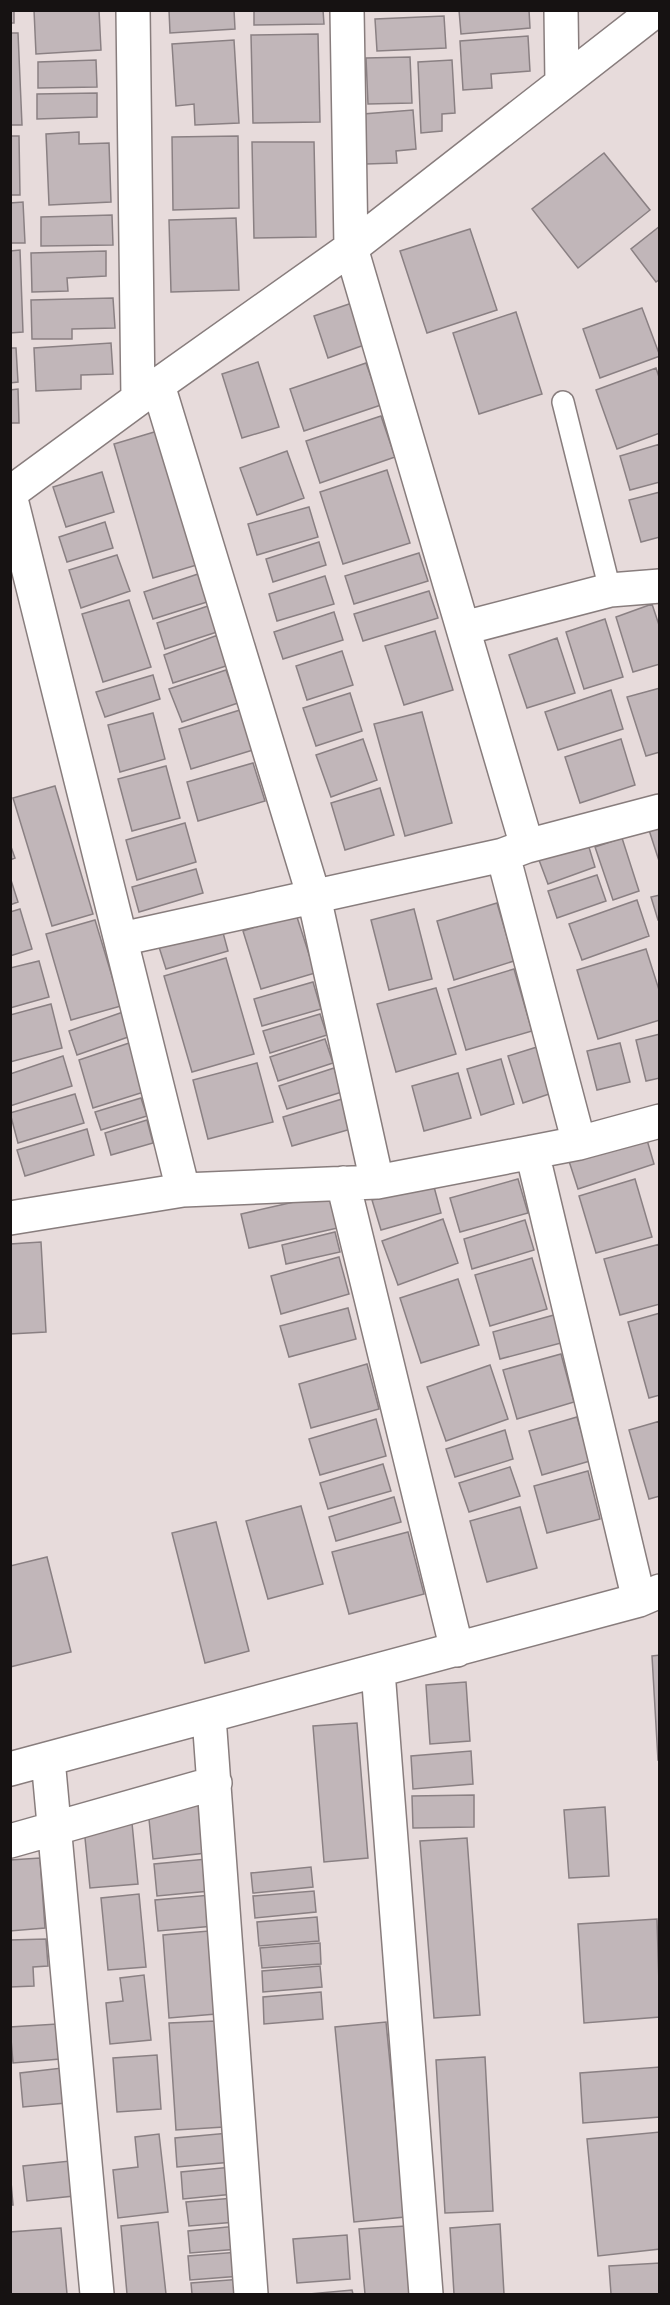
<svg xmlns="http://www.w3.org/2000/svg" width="670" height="2305" viewBox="0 0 670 2305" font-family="Montserrat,sans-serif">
<rect width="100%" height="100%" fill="#e7dbdb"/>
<!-- building -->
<path fill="#c1b6b9" stroke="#8a8083" stroke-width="1.5" d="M 10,10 L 14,10 L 14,23 L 10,23 Z
M 34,10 L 99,10 L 101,50 L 36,54 Z
M 169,10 L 234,10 L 235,29 L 170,33 Z
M 254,10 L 323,10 L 324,24 L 254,25 Z
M 459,10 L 529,10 L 530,28 L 461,34 Z
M 444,16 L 446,48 L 377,51 L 375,19 Z
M 10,33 L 18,33 L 22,125 L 10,125 Z
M 318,34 L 320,122 L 253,123 L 251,35 Z
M 528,36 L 530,71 L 491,74 L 492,88 L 463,90 L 460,41 Z
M 234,40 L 239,123 L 195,125 L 194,104 L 176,106 L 172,44 Z
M 410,57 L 412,103 L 368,104 L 366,58 Z
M 96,60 L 97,87 L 38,88 L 38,62 Z
M 452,60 L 455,113 L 442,114 L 442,131 L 421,133 L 418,62 Z
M 97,93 L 97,117 L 37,119 L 37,94 Z
M 413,110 L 416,149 L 396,151 L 397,163 L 366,164 L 363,114 Z
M 79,132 L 79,144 L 109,143 L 111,202 L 49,205 L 46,134 Z
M 10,136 L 19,136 L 20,195 L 10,195 Z
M 238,136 L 239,208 L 173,210 L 172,137 Z
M 252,142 L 314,142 L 316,237 L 254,238 Z
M 604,153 L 650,210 L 578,268 L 532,209 Z
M 23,202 L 25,243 L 10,243 L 10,203 Z
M 112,215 L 113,245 L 41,246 L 41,217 Z
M 236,218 L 239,290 L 171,292 L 169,220 Z
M 660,226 L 660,279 L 656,282 L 631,249 Z
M 470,229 L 497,310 L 427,333 L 400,251 Z
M 20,250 L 23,332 L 10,333 L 10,251 Z
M 106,251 L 106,276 L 67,278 L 68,291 L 32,292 L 31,253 Z
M 113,298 L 115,328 L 72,329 L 72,339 L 32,339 L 31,300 Z
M 352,303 L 367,344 L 328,358 L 314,316 Z
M 642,308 L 660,356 L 600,378 L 583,329 Z
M 516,312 L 542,394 L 479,414 L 453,333 Z
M 111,343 L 113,374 L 81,375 L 81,389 L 36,391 L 34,348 Z
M 10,348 L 16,348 L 18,382 L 10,383 Z
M 258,362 L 279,427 L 242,438 L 222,374 Z
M 366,363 L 381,405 L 304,431 L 290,389 Z
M 656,368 L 660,380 L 660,433 L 617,449 L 596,390 Z
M 18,389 L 19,423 L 10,423 L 10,390 Z
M 381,416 L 395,457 L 320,483 L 306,441 Z
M 161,430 L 200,564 L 153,578 L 114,444 Z
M 660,444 L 660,482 L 630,490 L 620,456 Z
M 287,451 L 304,498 L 257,515 L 240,468 Z
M 387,470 L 410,543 L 343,564 L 320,492 Z
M 102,472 L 114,512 L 66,527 L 53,487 Z
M 660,492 L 660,537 L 641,542 L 629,500 Z
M 309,507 L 318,537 L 257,555 L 248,524 Z
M 105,522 L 113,548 L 67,562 L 59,537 Z
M 319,542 L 326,565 L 273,582 L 266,559 Z
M 419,553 L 428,581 L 354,604 L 345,576 Z
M 117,555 L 130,591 L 81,608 L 69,570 Z
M 198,574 L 207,602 L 153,619 L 144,592 Z
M 325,576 L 334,604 L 277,621 L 269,594 Z
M 429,591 L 438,618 L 363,641 L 354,614 Z
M 129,600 L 151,667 L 103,682 L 82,614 Z
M 652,604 L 660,628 L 660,664 L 633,672 L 616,617 Z
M 211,605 L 220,631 L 165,649 L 157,623 Z
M 334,612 L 343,640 L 283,659 L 274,632 Z
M 605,619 L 623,677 L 584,689 L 566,632 Z
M 435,631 L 453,690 L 404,705 L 385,646 Z
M 218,635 L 229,665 L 173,683 L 164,655 Z
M 557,638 L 575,693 L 527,708 L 509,655 Z
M 342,651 L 353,685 L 307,700 L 296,666 Z
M 226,670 L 238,703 L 182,722 L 169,689 Z
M 153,675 L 160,699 L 105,717 L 96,692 Z
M 660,688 L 660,752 L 646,756 L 627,697 Z
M 611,690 L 623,729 L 558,750 L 545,712 Z
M 350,693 L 362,731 L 316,746 L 303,708 Z
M 240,710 L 253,750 L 191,769 L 179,729 Z
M 422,712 L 452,823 L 405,836 L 374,724 Z
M 153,713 L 165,759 L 120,772 L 108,725 Z
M 363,739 L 377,780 L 331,797 L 316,755 Z
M 621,739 L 635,785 L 580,803 L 565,757 Z
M 253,763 L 265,801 L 198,821 L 187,782 Z
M 166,766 L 180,818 L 132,831 L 118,779 Z
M 55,786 L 93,914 L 52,926 L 13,798 Z
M 380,788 L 394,835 L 345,850 L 331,803 Z
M 185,823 L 196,862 L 137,880 L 126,840 Z
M 660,827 L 660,864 L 649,830 Z
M 622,838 L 639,891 L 613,900 L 595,847 Z
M 10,844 L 15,858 L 10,860 Z
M 588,844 L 595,867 L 548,884 L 539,860 Z
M 196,869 L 203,893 L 139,912 L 132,887 Z
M 597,875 L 606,901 L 557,918 L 548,891 Z
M 10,877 L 18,902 L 10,905 Z
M 660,895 L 660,920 L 658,920 L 651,897 Z
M 637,900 L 649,936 L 582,960 L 569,924 Z
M 497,903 L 514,961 L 454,980 L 437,921 Z
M 20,909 L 32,949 L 10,956 L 10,912 Z
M 414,909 L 432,979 L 389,990 L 371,920 Z
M 296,914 L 315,973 L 261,989 L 243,931 Z
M 95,920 L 121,1006 L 71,1020 L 46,934 Z
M 222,929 L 228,951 L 166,969 L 159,947 Z
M 646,949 L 660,993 L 660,1020 L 598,1039 L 577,970 Z
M 226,958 L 254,1054 L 192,1072 L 164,976 Z
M 39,961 L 49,997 L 10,1008 L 10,968 Z
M 514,969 L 532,1031 L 466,1050 L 448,989 Z
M 313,982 L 321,1009 L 262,1026 L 254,999 Z
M 436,988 L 456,1054 L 396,1072 L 377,1004 Z
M 51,1004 L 62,1048 L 10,1062 L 10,1015 Z
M 123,1012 L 131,1036 L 77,1055 L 69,1031 Z
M 320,1014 L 327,1035 L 270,1053 L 263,1031 Z
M 660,1034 L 660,1078 L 646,1081 L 636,1040 Z
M 325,1039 L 333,1063 L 278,1081 L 270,1057 Z
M 132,1042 L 147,1091 L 93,1108 L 79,1060 Z
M 620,1043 L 630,1082 L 597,1090 L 587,1051 Z
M 537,1047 L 552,1093 L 523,1103 L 508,1056 Z
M 63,1056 L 72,1086 L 10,1106 L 10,1074 Z
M 501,1059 L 514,1104 L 481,1115 L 467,1069 Z
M 257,1063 L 273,1122 L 208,1139 L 193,1080 Z
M 334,1068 L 342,1092 L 287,1109 L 279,1086 Z
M 458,1073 L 471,1118 L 424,1131 L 412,1086 Z
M 75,1094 L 84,1123 L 18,1143 L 10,1113 Z
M 141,1098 L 147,1116 L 101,1130 L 95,1112 Z
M 342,1099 L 351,1129 L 292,1146 L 283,1117 Z
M 147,1120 L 153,1143 L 111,1155 L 105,1133 Z
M 87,1129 L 94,1155 L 25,1176 L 17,1150 Z
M 645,1133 L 654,1164 L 578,1189 L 568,1158 Z
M 518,1179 L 528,1213 L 460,1232 L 450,1198 Z
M 635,1179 L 652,1237 L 596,1253 L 579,1196 Z
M 433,1183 L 441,1213 L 381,1230 L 372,1200 Z
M 334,1193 L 342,1227 L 249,1248 L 241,1214 Z
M 443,1219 L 458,1263 L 398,1285 L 382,1241 Z
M 525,1220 L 534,1250 L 472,1269 L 464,1239 Z
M 335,1232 L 340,1252 L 286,1264 L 282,1245 Z
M 41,1242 L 46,1332 L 10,1334 L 10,1244 Z
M 660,1244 L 660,1304 L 620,1315 L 604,1259 Z
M 339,1257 L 349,1294 L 281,1314 L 271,1276 Z
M 532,1258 L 547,1309 L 490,1326 L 475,1275 Z
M 458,1279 L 479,1345 L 421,1363 L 400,1298 Z
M 348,1308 L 356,1339 L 289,1357 L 280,1326 Z
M 660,1313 L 660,1395 L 649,1398 L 628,1322 Z
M 554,1315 L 561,1343 L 500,1359 L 493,1332 Z
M 561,1354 L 574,1402 L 517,1419 L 503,1370 Z
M 367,1364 L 379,1409 L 311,1428 L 299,1384 Z
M 490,1365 L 508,1419 L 446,1441 L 427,1387 Z
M 577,1417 L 590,1461 L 542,1475 L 529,1431 Z
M 376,1419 L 386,1456 L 320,1475 L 309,1439 Z
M 660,1421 L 660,1496 L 649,1499 L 629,1430 Z
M 505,1430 L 513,1459 L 455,1477 L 446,1449 Z
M 383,1464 L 391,1491 L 328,1509 L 320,1483 Z
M 510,1467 L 520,1496 L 469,1512 L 459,1483 Z
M 588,1471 L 600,1519 L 547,1533 L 534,1486 Z
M 394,1497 L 401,1522 L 336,1541 L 329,1517 Z
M 301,1506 L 323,1584 L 268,1599 L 246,1521 Z
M 520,1507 L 537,1568 L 487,1582 L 470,1521 Z
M 216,1522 L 249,1651 L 205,1663 L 172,1533 Z
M 408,1532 L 424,1594 L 349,1614 L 332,1552 Z
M 47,1557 L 71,1652 L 10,1667 L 10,1566 Z
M 660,1655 L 660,1760 L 658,1760 L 652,1656 Z
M 466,1682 L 470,1741 L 430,1744 L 426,1685 Z
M 357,1723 L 368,1858 L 324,1862 L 313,1726 Z
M 471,1751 L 473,1784 L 413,1789 L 411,1756 Z
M 474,1795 L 474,1827 L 413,1828 L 412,1796 Z
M 201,1804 L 206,1853 L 153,1859 L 148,1809 Z
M 605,1807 L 609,1876 L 569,1878 L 564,1810 Z
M 132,1823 L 138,1884 L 90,1888 L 84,1828 Z
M 467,1838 L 480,2015 L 434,2018 L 420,1841 Z
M 40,1858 L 45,1928 L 10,1931 L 10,1860 Z
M 207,1859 L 210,1891 L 157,1896 L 154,1864 Z
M 311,1867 L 313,1887 L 253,1893 L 251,1873 Z
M 314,1891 L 316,1912 L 255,1918 L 253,1896 Z
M 139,1894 L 146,1967 L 108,1970 L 101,1898 Z
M 211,1895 L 214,1926 L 158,1931 L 155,1900 Z
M 317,1917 L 319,1941 L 259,1946 L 257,1922 Z
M 657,1919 L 660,2017 L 584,2023 L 578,1924 Z
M 209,1931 L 216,2014 L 169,2018 L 163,1935 Z
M 46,1939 L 48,1966 L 33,1967 L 34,1986 L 10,1987 L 10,1940 Z
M 320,1943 L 321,1964 L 262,1968 L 260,1948 Z
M 320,1966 L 322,1987 L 263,1992 L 262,1971 Z
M 144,1975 L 151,2040 L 110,2044 L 106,2003 L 123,2001 L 120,1978 Z
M 321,1992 L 323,2019 L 264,2024 L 263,1997 Z
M 216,2021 L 224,2127 L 176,2130 L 169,2023 Z
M 386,2022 L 405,2217 L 354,2222 L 335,2027 Z
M 57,2024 L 60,2059 L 13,2063 L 10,2027 Z
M 157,2055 L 161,2109 L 117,2112 L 113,2058 Z
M 485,2057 L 493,2211 L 445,2213 L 436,2060 Z
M 660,2067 L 660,2117 L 583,2123 L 580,2073 Z
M 62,2068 L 66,2103 L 23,2107 L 20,2073 Z
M 660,2132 L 660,2249 L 598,2256 L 587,2139 Z
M 229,2133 L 232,2162 L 177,2167 L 175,2138 Z
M 159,2134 L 168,2212 L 118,2218 L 113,2170 L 138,2167 L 135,2137 Z
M 70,2161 L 74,2196 L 27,2201 L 23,2166 Z
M 232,2167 L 234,2194 L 183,2199 L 181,2172 Z
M 10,2170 L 13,2205 L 10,2205 Z
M 234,2198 L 236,2222 L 189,2226 L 186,2202 Z
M 158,2222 L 166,2294 L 127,2294 L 121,2226 Z
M 500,2224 L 504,2294 L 454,2294 L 450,2228 Z
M 237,2226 L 239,2249 L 190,2253 L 188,2231 Z
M 405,2226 L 412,2294 L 365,2294 L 359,2229 Z
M 61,2228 L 67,2294 L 10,2294 L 10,2232 Z
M 347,2235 L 350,2279 L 297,2283 L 293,2239 Z
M 239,2252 L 241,2276 L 190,2280 L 188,2256 Z
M 660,2263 L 660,2294 L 611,2294 L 609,2266 Z
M 242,2279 L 243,2294 L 192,2294 L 191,2283 Z
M 352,2290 L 353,2294 L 309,2294 Z"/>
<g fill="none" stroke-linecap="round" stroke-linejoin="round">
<!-- service casing -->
<g stroke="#887d7d" stroke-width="24">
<path id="service" d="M 563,402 L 610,590"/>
</g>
<!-- minor casing -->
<g stroke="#887d7d" stroke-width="36">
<path id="minor" d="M 133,10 L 138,399
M 347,10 L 351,248 L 527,846
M 561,10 L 562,83
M 158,385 L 314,897 L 377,1182
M 10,493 L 138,399 L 351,248 L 656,10
M 10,495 L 183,1190
M 464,628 L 610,590 L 660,586
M 121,939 L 503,855 L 527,846 L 660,811
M 579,1143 L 660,1121
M 532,1152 L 639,1600
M 343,1183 L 457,1650
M 10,1218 L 183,1190 L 377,1182 L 579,1143 L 503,855
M 378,1671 L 426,2294
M 209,1717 L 251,2294
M 48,1759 L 97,2294
M 10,1769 L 639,1600 L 660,1591
M 10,1841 L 215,1783"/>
</g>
<!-- service -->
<use href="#service" stroke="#fff" stroke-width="21"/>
<!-- minor -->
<use href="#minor" stroke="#fff" stroke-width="33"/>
</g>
<!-- border -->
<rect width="670" height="2305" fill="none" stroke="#161212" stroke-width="24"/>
</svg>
